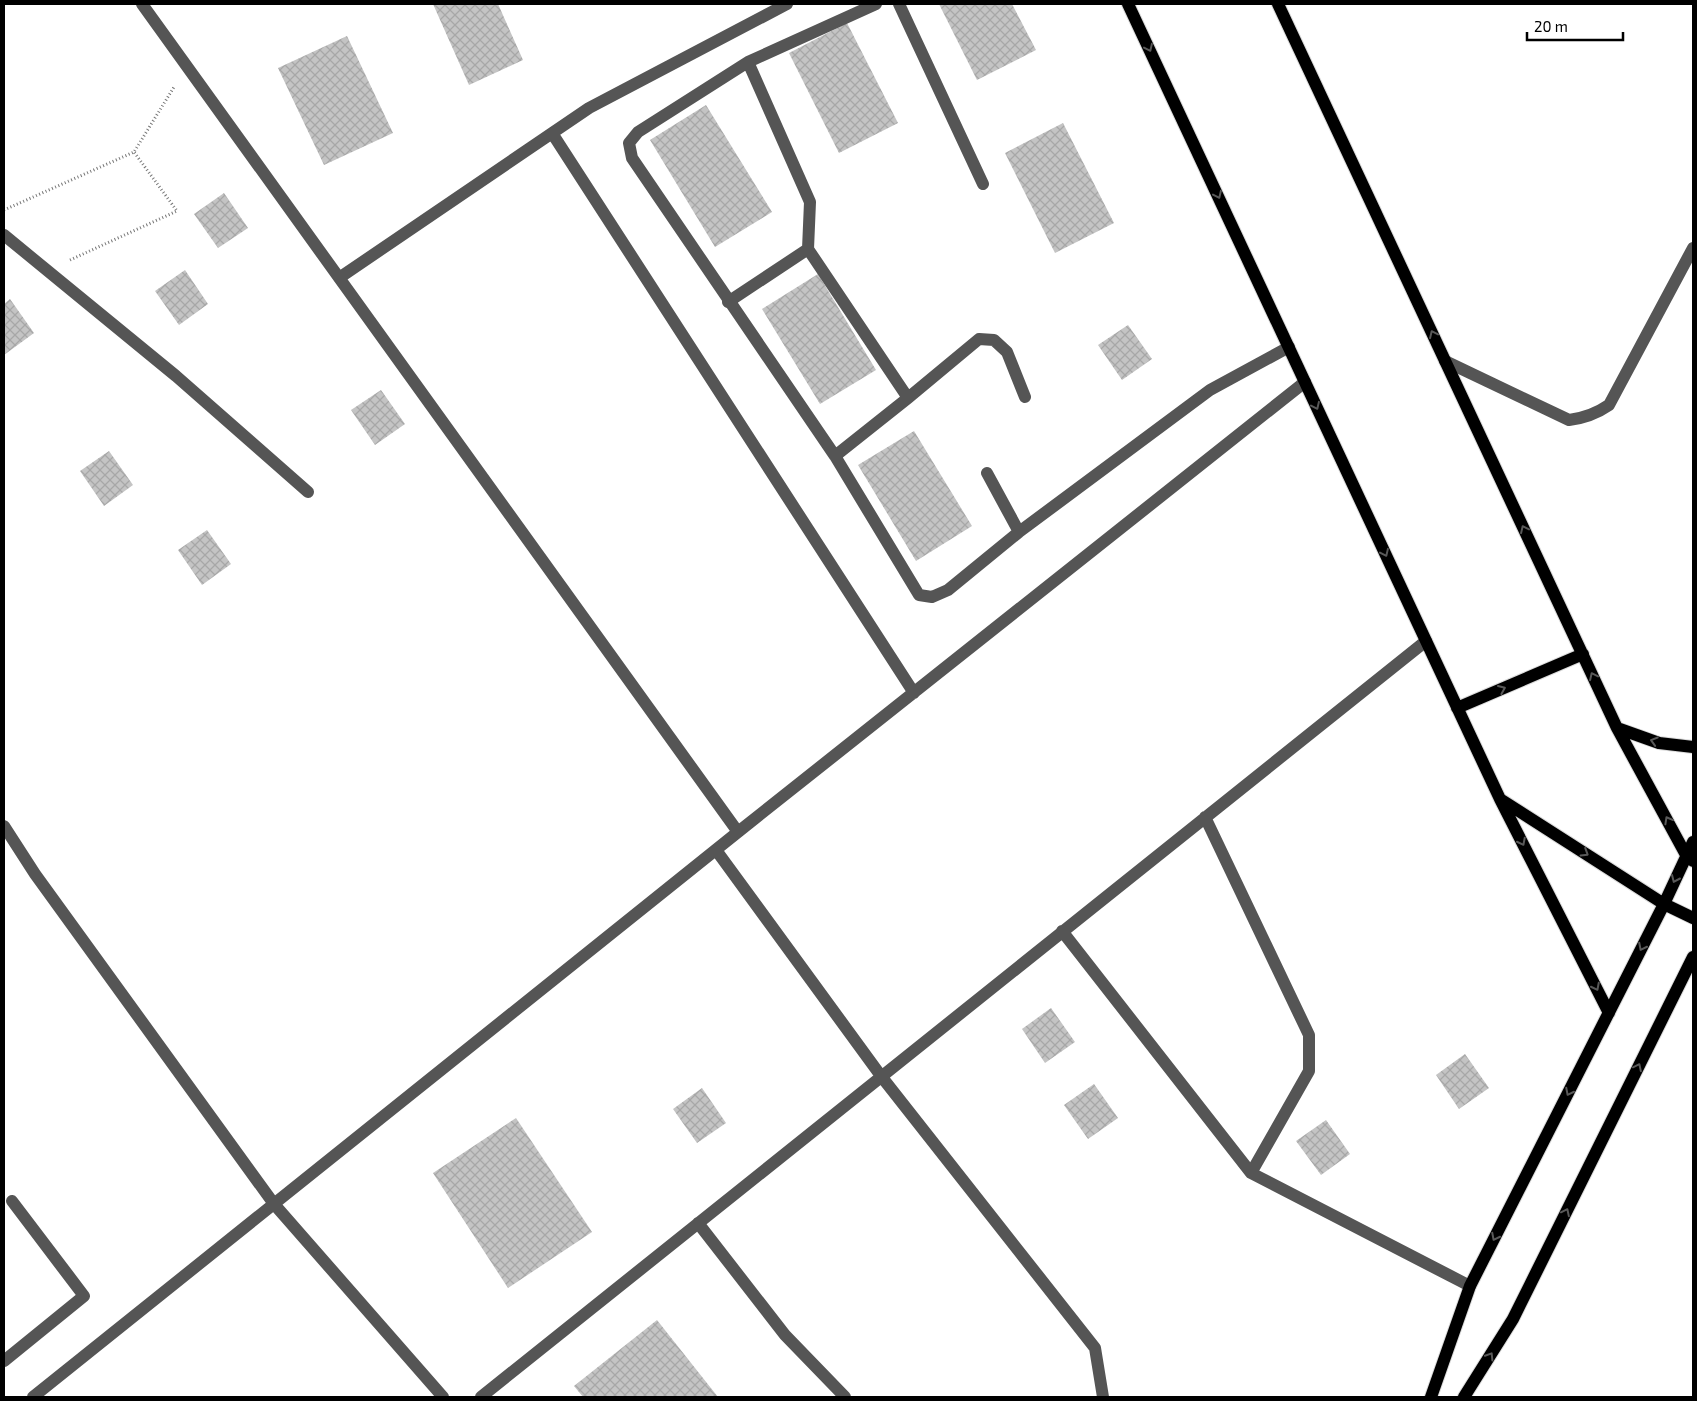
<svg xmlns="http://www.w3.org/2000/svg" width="1697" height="1401" viewBox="0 0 1697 1401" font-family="'Exo 2',sans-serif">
<defs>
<pattern id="building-cross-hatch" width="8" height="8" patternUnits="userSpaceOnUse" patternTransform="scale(1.25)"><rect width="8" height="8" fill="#c4c4c4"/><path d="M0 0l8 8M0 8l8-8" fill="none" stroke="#a7a7a7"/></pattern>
</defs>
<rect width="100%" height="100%" fill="#fff"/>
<!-- building -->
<path fill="url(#building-cross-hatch)" d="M 433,4 L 498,4 L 523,60 L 469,85 Z
M 939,4 L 1012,4 L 1036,50 L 977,80 Z
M 847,23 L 898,123 L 839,153 L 789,53 Z
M 347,36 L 393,133 L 324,165 L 278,68 Z
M 706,105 L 772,212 L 715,247 L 650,140 Z
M 1063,123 L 1114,223 L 1055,253 L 1005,153 Z
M 224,193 L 248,228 L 218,248 L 194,214 Z
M 185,270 L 208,304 L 179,325 L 155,291 Z
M 818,274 L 876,370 L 820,404 L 762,309 Z
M 10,299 L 34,333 L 4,355 L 4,304 Z
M 1128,325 L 1152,359 L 1122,380 L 1098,345 Z
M 381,390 L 405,424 L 375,445 L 351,410 Z
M 914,431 L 972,526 L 916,561 L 858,465 Z
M 109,451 L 133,485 L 104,506 L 80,471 Z
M 207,530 L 231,564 L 202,585 L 178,550 Z
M 1051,1008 L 1075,1042 L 1045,1063 L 1022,1029 Z
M 1465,1054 L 1489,1088 L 1459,1109 L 1436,1075 Z
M 1094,1084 L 1118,1118 L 1088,1139 L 1064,1105 Z
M 702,1088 L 726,1123 L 697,1143 L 673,1109 Z
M 516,1118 L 592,1232 L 508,1288 L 433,1173 Z
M 1326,1120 L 1350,1154 L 1321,1175 L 1296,1141 Z
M 657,1320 L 718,1397 L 583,1397 L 574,1386 Z"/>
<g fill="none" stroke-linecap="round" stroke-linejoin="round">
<!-- major casing -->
<g stroke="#dbdbdb" stroke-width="14">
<path id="major" d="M 1128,4 L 1500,799 L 1609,1013
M 1278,4 L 1617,728 L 1686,855 L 1693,861
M 1457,708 L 1583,654
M 1617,728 L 1659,743 L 1693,747
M 1500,799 L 1664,904 L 1693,918
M 1431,1397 L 1470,1286 L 1664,904 L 1693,842
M 1464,1397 L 1513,1319 L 1693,957"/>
</g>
<!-- path -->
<path stroke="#777" stroke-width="3" stroke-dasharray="1 2.5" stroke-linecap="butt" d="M 4,210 L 134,152 L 174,87
M 70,260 L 177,211 L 134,152"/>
<!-- minor -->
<path stroke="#555" stroke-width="12" d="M 142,4 L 738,832
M 876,4 L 748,62 L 638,132 L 629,143 L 632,158 L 835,456 L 919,595 L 932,597 L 948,590 L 1019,532 L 1210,390 L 1289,347
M 899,4 L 983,184
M 748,62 L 810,202 L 808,249
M 552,133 L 914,693
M 4,235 L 176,376 L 308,492
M 339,278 L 589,108 L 787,4
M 728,302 L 808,249 L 908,398
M 1445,361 L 1569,420 C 1585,418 1596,414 1609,405 L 1693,248
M 835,456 L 908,398 L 979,339 L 994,340 L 1007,352 L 1025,397
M 987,473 L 1019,532
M 1205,817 L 1309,1035 L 1309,1071 L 1251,1173
M 4,826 L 35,874 L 274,1204 L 443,1397
M 716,850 L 881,1076 L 1095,1348 L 1103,1397
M 1062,931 L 1251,1173 L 1470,1286
M 698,1223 L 785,1335 L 845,1397
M 4,1361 L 84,1296 L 12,1201
M 33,1397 L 738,832 L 1305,382
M 481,1397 L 1426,641"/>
<!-- major -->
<use href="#major" stroke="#000" stroke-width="12"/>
</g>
<!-- one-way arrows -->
<defs><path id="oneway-chevron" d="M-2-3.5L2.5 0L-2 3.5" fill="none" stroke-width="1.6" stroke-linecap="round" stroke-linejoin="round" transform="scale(1.25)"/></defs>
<g stroke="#595959">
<use href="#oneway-chevron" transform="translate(1149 48) rotate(65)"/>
<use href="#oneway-chevron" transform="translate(1218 195) rotate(65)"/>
<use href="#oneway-chevron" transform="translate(1433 334) rotate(-115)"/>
<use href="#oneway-chevron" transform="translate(1316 406) rotate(65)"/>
<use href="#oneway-chevron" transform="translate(1524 529) rotate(-115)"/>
<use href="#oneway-chevron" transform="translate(1385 553) rotate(65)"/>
<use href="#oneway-chevron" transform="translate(1593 676) rotate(-115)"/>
<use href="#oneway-chevron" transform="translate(1502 689) rotate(-23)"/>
<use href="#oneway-chevron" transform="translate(1654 741) rotate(-163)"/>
<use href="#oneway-chevron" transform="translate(1668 820) rotate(-119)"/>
<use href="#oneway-chevron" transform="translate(1522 842) rotate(63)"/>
<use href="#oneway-chevron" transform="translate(1585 853) rotate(32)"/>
<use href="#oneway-chevron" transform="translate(1675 879) rotate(114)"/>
<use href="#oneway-chevron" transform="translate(1642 947) rotate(117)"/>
<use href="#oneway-chevron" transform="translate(1596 987) rotate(63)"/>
<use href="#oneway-chevron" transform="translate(1638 1067) rotate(-64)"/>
<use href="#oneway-chevron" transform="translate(1569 1092) rotate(117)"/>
<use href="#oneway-chevron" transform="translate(1566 1212) rotate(-64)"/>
<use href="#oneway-chevron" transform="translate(1495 1237) rotate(117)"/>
<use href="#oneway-chevron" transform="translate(1490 1356) rotate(-58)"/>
</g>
<!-- border -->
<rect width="1697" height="1401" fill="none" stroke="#000000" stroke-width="10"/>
<!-- scale -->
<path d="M1527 32v8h96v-8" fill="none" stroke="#000000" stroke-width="2.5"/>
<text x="1534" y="32" font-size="15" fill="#000000" stroke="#ffffff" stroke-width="4" paint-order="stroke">20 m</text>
</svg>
